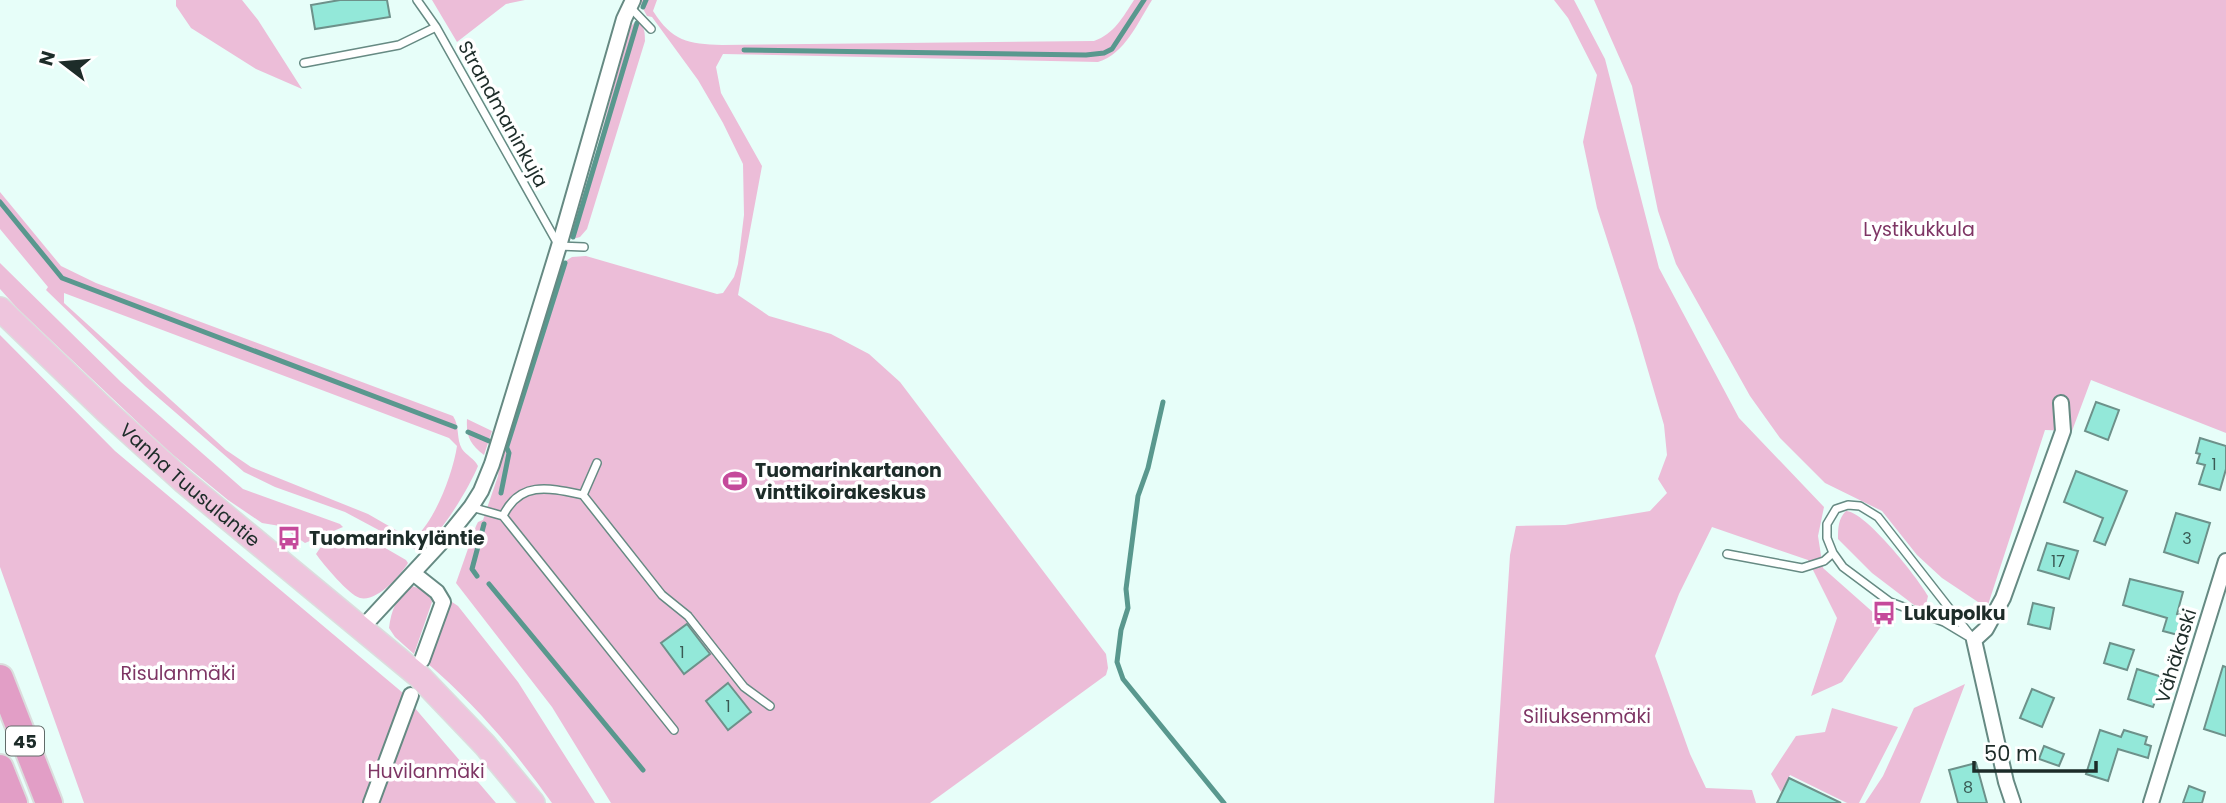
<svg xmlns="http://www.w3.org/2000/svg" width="2226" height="803" viewBox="0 0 2226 803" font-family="Poppins,sans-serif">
<rect width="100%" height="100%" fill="#e7fef9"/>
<!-- green -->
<path fill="#ecbdd8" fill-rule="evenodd" d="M 176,0 L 242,0 L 258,20 L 302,89 L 256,69 L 191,28 L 176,6 Z
M 432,0 L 525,0 L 506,4 L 457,42 Z
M 642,0 L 657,0 L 653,11 C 672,41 688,44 722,45 L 1094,41 C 1114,34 1123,17 1134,0 L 1152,0 C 1138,22 1125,54 1098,62 L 723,54 L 716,67 L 721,93 L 762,166 L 738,295 L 769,316 L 831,334 L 869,354 L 900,382 L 1106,654 L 1108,668 L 1106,675 L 930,803 L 611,803 L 552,707 L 456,583 L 476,526 L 478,522 L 483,520 L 498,476 L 501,452 L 564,262 L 572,257 L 586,256 L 717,294 L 723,293 L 734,277 L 738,264 L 744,215 L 743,164 L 723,123 L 698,80 L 652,17 L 647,16 L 641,5 Z
M 1554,0 L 1574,0 L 1605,59 L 1659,268 L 1739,418 L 1824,507 L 1818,536 L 1823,568 L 1884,622 L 1842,682 L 1811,696 L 1837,618 L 1808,560 L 1712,527 L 1679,594 L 1655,656 L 1690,754 L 1706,788 L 1752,790 L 1756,803 L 1494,803 L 1510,555 L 1516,526 L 1565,525 L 1650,511 L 1667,493 L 1658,479 L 1667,455 L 1664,425 L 1635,326 L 1597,208 L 1583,142 L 1597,75 L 1568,18 Z
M 1594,0 L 2226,0 L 2226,433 L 2091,380 L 2072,431 L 2045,430 L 1987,608 L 1942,578 L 1917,555 L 1882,511 L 1825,483 L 1780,438 L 1750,396 L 1676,264 L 1658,211 L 1632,86 Z
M 635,22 C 645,24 645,33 645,41 L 587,229 L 580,237 L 573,239 L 571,234 L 598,146 L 629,28 Z
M 0,192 L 61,266 L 96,283 L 453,416 C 460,426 456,439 462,449 C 467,456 474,458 478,466 C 470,486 436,545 416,550 L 345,512 L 275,487 L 244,472 L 145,386 L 46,290 L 48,287 L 0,229 ZM 64,293 L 449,438 L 457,446 C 453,473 436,518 416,537 L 408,537 L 368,514 L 251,467 L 226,450 L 64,303 Z
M 0,263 L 121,382 L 243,489 L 340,524 L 343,527 L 305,543 L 280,526 L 262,523 L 228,500 L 167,450 L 18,309 L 0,289 Z
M 0,335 L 115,451 L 403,693 L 363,803 L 84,803 L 0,567 Z
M 467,419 L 492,431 L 484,455 C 470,444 466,436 467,419 Z
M 1846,511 C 1865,511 1918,578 1928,596 L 1926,605 L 1920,607 L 1914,605 L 1872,573 L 1838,539 C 1838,528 1838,519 1846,511 Z
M 351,536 L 368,538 L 406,560 L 408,563 C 400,576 377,602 360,598 C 349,595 323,564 316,554 L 320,548 Z
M 412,586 L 427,591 L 432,602 L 414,654 L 395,637 L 389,628 C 391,611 397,595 412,586 Z
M 452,602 L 458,606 L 518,682 L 595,803 L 552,803 C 514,750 477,706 427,663 L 449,604 Z
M 1965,684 L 1920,803 L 1865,803 L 1883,776 L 1914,708 Z
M 414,707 L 496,803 L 379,803 Z
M 1832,708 L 1898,727 L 1859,803 L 1847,803 L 1790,775 L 1781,792 L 1771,774 L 1796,736 L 1825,732 Z"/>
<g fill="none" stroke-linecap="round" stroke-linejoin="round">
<!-- stream -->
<path stroke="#59988e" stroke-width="5" d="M 643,7 L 646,0
M 744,50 L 1086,55 L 1104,53 L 1112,49 L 1144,0
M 0,202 L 62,278 L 455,427
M 573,237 L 637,23
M 1163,402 L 1148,468 L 1138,496 L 1126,589 L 1128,608 L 1121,630 L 1117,662 L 1123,679 L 1224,803
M 468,432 L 489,441
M 507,446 L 565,263
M 501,493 L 509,453 L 506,446
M 477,576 L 472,569 L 484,524
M 489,584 L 643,770"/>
</g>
<!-- building -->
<path fill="#93e8d9" stroke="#6d918a" stroke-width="2" d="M 340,0 L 387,0 L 390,17 L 315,29 L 311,5 Z
M 2096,402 L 2119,410 L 2108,440 L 2085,431 Z
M 2200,438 L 2226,446 L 2226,469 L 2220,490 L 2199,484 L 2205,465 L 2197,463 L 2200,454 L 2196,453 Z
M 2076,471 L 2127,491 L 2105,545 L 2094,541 L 2103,518 L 2064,502 Z
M 2176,513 L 2210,523 L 2198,563 L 2164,552 Z
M 2047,543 L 2078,551 L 2069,579 L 2038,570 Z
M 2130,579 L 2183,592 L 2177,614 L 2184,616 L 2178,635 L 2163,631 L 2167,618 L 2123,605 Z
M 2033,603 L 2054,608 L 2050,629 L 2028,624 Z
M 687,624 L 710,654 L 684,674 L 661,643 Z
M 2110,643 L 2134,650 L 2127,670 L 2104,663 Z
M 2223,666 L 2226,667 L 2226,736 L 2204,729 Z
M 2137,669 L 2162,677 L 2160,684 L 2164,686 L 2159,700 L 2156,699 L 2153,707 L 2128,699 Z
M 728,683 L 751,712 L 728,730 L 706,701 Z
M 2032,689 L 2054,698 L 2042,727 L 2020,718 Z
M 2100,730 L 2121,737 L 2124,730 L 2147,737 L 2145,744 L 2151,746 L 2148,758 L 2118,749 L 2108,781 L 2086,774 Z
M 2044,746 L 2064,754 L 2059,766 L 2039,759 Z
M 1976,763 L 1987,803 L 1958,803 L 1949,770 Z
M 1789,778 L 1841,803 L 1777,803 Z
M 2189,786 L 2205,792 L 2202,803 L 2183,803 Z"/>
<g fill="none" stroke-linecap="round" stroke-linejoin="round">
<!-- service casing -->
<g stroke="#668a83" stroke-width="10">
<path id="service" d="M 417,0 L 436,27 L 559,246 L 584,247
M 630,7 L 651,29
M 304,63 L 399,45 L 436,27
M 583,495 L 597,463
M 1848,505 L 1860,506 L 1878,517 L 1974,640 L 1944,622 L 1890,602 L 1843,567 L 1833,553 L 1827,538 L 1827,524 L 1836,509 Z
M 471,507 L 503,516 L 674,730
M 503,516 C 520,480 550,488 583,495 L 662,595 L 688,616 L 744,687 L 770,706
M 1727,554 L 1802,568 L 1824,561 L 1833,553"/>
</g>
<!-- minor casing -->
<g stroke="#668a83" stroke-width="18">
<path id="minor" d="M 413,573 L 437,592 L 443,602 L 422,660
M 362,628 L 450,533 L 471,507 L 481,491 L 492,464 L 559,246 L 624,19 L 633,0
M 371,803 L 411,695
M 2013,803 L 2006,782 L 1974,640 L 1986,629 L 2003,598 L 2063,431 L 2061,403
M 2151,803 L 2226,561"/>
</g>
<!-- primary casing -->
<g stroke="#dbdddd" stroke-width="26">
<g id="primary">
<path id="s1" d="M 0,309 L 107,412 L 183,481 L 420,677 L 485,745 L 533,803"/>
</g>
</g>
<!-- motorway casing -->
<g stroke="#dbdddd" stroke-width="30">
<path id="motorway" d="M 0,678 L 49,803
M 0,768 L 14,803"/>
</g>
<!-- service -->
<use href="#service" stroke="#fff" stroke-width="7"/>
<!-- minor -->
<use href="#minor" stroke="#fff" stroke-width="14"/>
<!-- primary -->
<use href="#primary" stroke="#eec5dd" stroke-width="23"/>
<!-- motorway -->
<use href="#motorway" stroke="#e29ec6" stroke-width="26"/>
</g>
<!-- icons -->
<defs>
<g id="stadium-bare" transform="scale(1.89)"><path d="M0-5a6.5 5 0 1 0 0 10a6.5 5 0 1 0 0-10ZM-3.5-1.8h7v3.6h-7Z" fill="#c54a9b" stroke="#fff" stroke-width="2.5" paint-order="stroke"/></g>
<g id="bus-bare" transform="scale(1.89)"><path d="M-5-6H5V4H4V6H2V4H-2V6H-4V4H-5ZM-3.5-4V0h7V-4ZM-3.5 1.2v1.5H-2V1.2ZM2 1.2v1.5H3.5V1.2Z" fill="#c54a9b" stroke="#fff" stroke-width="2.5" paint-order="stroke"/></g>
</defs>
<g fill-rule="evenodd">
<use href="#stadium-bare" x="735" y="481"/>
<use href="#bus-bare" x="289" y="538"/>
<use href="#bus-bare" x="1884" y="613"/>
</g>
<g text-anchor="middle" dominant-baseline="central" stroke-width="7" stroke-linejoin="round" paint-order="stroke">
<!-- number labels -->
<g font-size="16" fill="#3a5b55">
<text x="2214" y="464">1</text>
<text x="2187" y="538">3</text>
<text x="2058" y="561">17</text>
<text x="682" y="652">1</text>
<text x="728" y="706">1</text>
<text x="1968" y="787">8</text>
</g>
<!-- shield labels -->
<rect fill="#fff" stroke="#616b69" stroke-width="2" x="6" y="726.5" width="38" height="29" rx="5"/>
<g font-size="18" font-weight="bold" fill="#1d2c29">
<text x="25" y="741">45</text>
</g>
<!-- street labels -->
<g font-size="19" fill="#1d2c29" stroke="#fff">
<text transform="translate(503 114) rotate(61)">Strandmaninkuja</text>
<text stroke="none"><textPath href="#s1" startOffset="259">Vanha Tuusulantie</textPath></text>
<text transform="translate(2176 656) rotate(-73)">Vähäkaski</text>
</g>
<!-- park labels -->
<g font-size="19" fill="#7e3564" stroke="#fff">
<text x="1919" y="229">Lystikukkula</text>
<text x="178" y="673">Risulanmäki</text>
<text x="1587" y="716">Siliuksenmäki</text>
<text x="426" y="771">Huvilanmäki</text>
</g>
<!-- poi labels -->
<g font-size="19" font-weight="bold" fill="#1d2c29" stroke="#fff" text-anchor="start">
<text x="755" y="470">Tuomarinkartanon<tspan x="755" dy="22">vinttikoirakeskus</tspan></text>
<text x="309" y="538">Tuomarinkyläntie</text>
<text x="1904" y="613">Lukupolku</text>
</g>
</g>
<!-- north arrow -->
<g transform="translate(63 63) rotate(286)" stroke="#ffffff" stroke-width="5" paint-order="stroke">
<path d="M0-5L12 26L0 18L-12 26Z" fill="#1d2c29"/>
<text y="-10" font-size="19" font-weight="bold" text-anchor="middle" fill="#1d2c29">N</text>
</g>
<!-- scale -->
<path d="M1974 761v10h122v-10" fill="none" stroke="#1d2c29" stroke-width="3.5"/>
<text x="1984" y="761" font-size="21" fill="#1d2c29" stroke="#ffffff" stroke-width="5" paint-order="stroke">50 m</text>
</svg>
